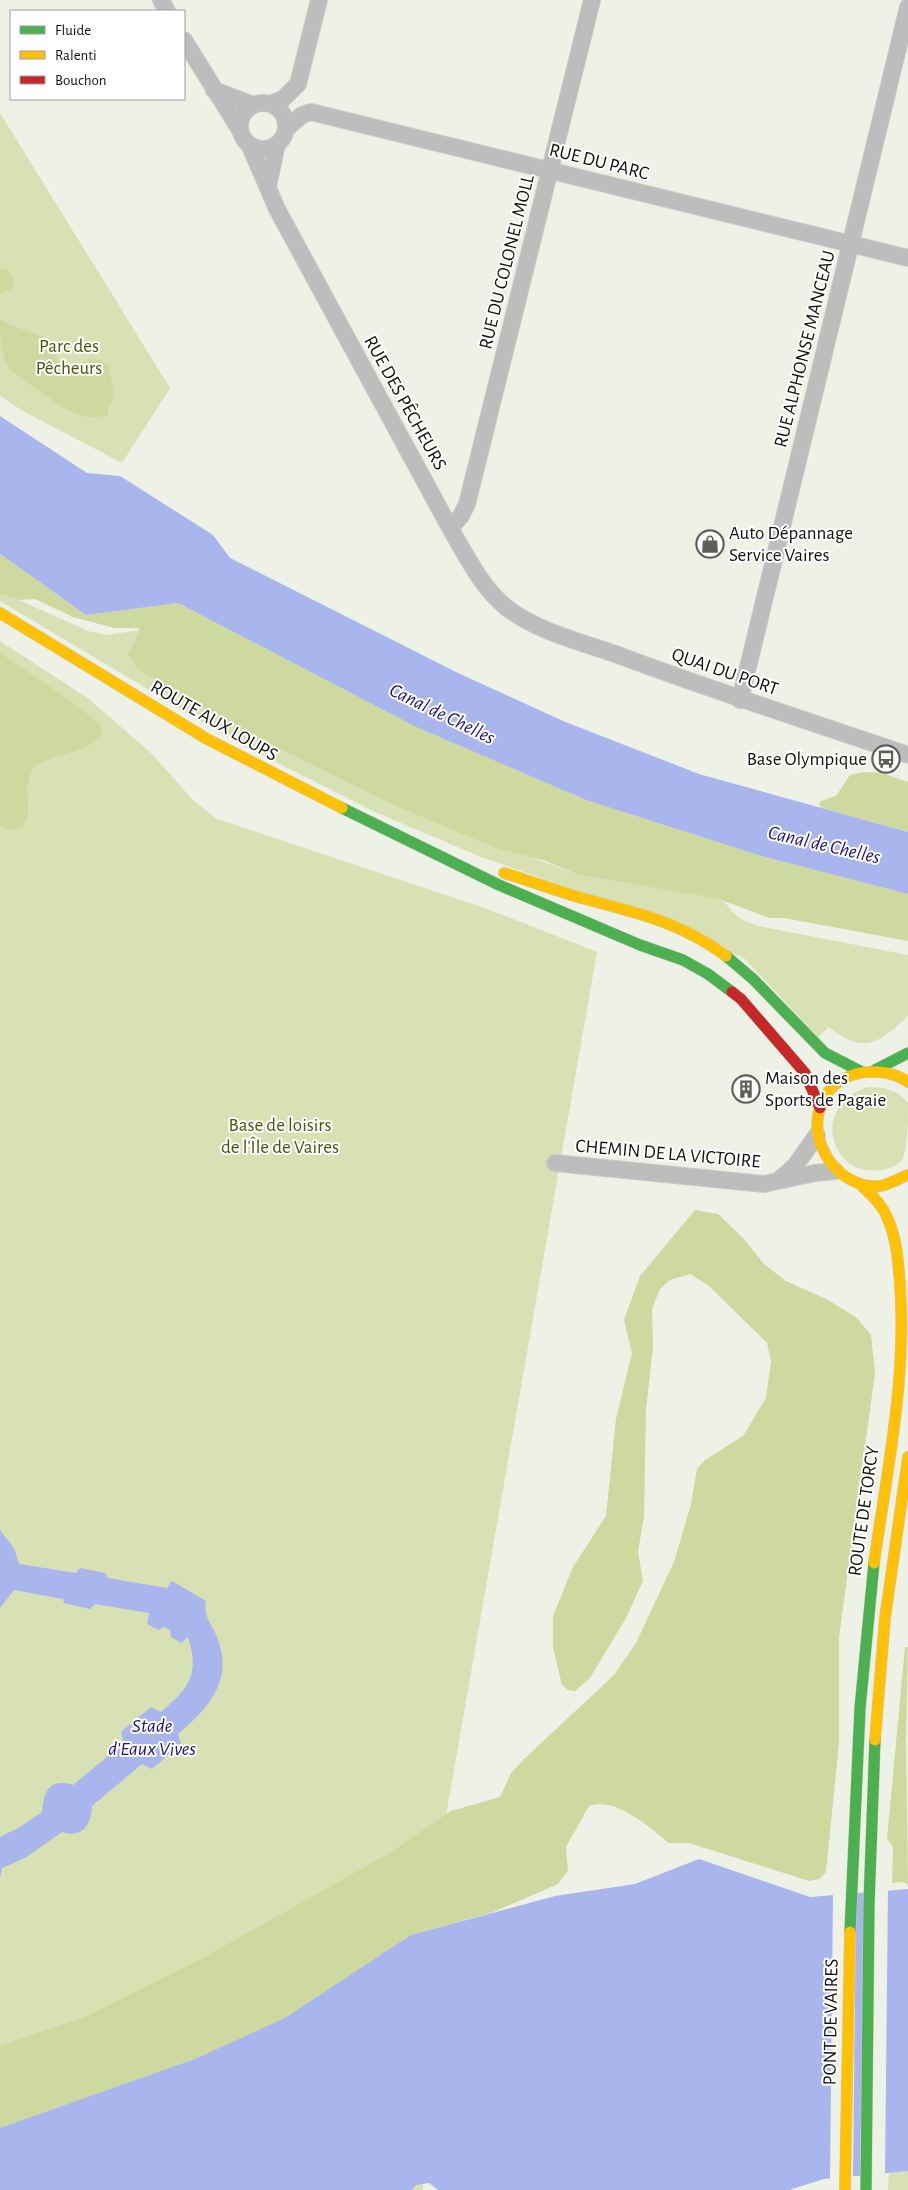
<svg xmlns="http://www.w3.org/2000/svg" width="908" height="2190" viewBox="0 0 908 2190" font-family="'Alegreya Sans',sans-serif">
<rect width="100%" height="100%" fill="#eef1e6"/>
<!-- green -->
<path fill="#d7e1b3" d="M 0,113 L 170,388 L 122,463 L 23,411 L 0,396 Z
M 0,594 L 19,600 L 88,631 L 106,635 L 140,630 L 140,671 L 253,736 L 387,802 L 578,875 L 719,899 C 728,903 729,909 736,915 C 743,921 751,923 758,926 L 908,955 L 908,1016 C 881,1042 863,1056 829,1027 L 818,1037 L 744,958 L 570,888 L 481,857 L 375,812 L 238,743 L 0,601 Z
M 0,641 L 89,699 L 152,754 L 193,800 L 215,818 L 485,908 L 597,952 L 415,1993 L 423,2190 L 0,2190 Z
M 868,1087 C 884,1087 898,1090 908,1103 C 908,1119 908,1147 902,1160 C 898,1165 892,1167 886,1169 C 832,1183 807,1105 868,1087 Z
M 908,2171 L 908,2190 L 888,2190 L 889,2173 Z"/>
<!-- forest -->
<path fill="#cdd99e" d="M 6,269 L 15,279 L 12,289 L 0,293 L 0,270 Z
M 0,319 C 16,330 35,332 53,341 L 58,362 L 70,367 L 94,359 L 109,364 L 114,397 L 108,408 L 108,415 C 78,424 56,402 34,387 C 25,380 13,375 7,365 C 0,350 0,336 0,319 Z
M 0,554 L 86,615 L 178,603 L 416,727 L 586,800 L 761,856 L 908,894 L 908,941 L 784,918 L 769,918 L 719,899 L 578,875 L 546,861 L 496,848 L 387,802 L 253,736 L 140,671 L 128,655 L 140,631 L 138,628 L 114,628 L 73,617 L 35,599 L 19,600 L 0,594 Z
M 0,653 L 65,697 L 100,724 L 102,734 C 83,756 54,752 32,768 C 30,774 28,781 27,788 C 27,802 32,814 22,827 L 7,830 L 0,824 Z
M 864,772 L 882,773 L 908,782 L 908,832 L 822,808 L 819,805 L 821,801 L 836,796 L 850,775 Z
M 695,1210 L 718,1214 L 743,1238 L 764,1264 L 786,1281 L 828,1300 L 857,1318 L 871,1335 L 875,1373 L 839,1637 L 839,1743 L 826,1872 L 820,1879 L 809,1881 L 689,1843 L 669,1843 C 649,1827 616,1797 589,1806 L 566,1847 L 568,1871 L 558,1884 L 491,1913 L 411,1935 L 285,2018 L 195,2059 L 0,2128 L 0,2046 L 87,2016 L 203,1958 L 388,1854 L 451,1811 L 500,1797 L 511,1773 L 523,1760 L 614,1675 L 636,1643 L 674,1562 L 691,1504 L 697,1469 L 705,1460 L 743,1436 L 766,1398 L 771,1361 L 767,1343 L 709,1286 L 690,1274 L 670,1280 L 660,1289 L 652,1309 L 653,1347 L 646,1410 L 644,1516 L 638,1552 L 643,1581 L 626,1618 L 590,1678 L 575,1691 L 568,1690 L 562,1685 L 553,1648 L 553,1616 L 573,1567 L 606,1516 L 616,1419 L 632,1353 L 624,1320 L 640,1276 Z
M 905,1647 L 908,1647 L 906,1741 L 908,1885 L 903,1882 L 892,1883 L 893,1847 L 887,1839 Z"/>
<!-- water -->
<path fill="#a9b5ed" d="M 0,416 L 87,473 L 120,476 L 213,535 L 230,558 L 456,672 L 563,721 L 699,774 L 908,832 L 908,894 L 761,856 L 586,800 L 416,727 L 178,603 L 86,615 L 0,554 Z
M 0,1530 L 14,1548 L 19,1564 L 76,1573 L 80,1568 L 105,1573 L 108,1578 L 167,1588 L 172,1581 L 206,1601 C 203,1617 211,1622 217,1637 C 234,1680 209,1708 178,1734 L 181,1744 L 152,1769 L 142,1764 L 92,1806 C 92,1825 81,1839 62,1832 L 25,1858 L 2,1868 L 0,1878 L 0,1837 L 20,1827 L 42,1812 C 44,1790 50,1778 73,1785 L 124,1743 L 121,1732 L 151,1707 L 161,1712 C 189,1688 200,1675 188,1637 L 181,1643 L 171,1637 L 170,1630 L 164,1627 L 159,1630 L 147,1624 L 149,1613 L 95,1604 L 90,1609 L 64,1603 L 63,1599 L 14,1590 L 0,1608 Z
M 699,1859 L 810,1897 L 908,1889 L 908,2171 L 824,2179 L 789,2190 L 438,2190 L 429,2183 L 416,2185 L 412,2190 L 0,2190 L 0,2128 L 195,2059 L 285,2018 L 411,1935 L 555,1896 L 635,1884 Z"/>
<!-- pier -->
<path fill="#eef1e6" d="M 888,1888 L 885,2175 L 860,2178 L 865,1890 Z
M 856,1891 L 853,2179 L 830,2181 L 833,1892 Z"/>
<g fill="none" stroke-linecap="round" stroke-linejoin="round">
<!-- street casing -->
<g stroke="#caccc4" stroke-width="18">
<path id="street" d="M 161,0 L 167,11
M 184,40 L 240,130
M 214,90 L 253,105
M240 126a23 23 0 1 1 46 0a23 23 0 1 1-46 0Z
M 270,104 L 283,99 L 298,84 L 319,0
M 286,129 L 302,115 L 311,112 L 908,258
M 249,144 L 277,209 L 450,528 C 466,555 481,587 507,608 C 538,632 582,642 618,655 C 714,691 811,722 908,755
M 268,186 L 277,144
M 450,528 L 461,516 L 467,504 L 592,0
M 740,700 L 908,7
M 555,1163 L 764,1184 L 815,1173 L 835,1171
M 780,1179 L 795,1166 L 817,1135"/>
</g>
<!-- fast casing -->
<g stroke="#caccc4" stroke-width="12">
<path id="fast" d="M 342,808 L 499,885 L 640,945 L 683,960 L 708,974 L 732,992
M 726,956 L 753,979 L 825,1053 L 862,1072
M 875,1070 L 908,1053
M 850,1932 L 860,1708 L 874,1563
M 866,2190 L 869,1903 L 875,1740"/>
</g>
<!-- slow casing -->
<g stroke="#caccc4" stroke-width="12">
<path id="slow" d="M 0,613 L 207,739 L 342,808
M 504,873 C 530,881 555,890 581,898 C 636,913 679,921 726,956
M 908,1082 C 880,1063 834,1070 821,1105 C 806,1142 839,1190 880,1186 C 889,1185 899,1178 908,1175
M 861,1185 C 871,1195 882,1204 887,1217 C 897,1239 898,1260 900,1284 C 907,1377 887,1471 874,1563
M 875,1740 L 885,1618 L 908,1457
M 845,2190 L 850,1932"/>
</g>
<!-- jam casing -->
<g stroke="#caccc4" stroke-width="12">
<path id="jam" d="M 732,992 L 741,999 L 805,1073 L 820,1108"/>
</g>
<!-- street -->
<use href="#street" stroke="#bdbdbe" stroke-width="16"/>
<!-- fast -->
<use href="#fast" stroke="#4caf50" stroke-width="11"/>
<!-- slow -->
<use href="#slow" stroke="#ffc107" stroke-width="11"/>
<!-- jam -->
<use href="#jam" stroke="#c62828" stroke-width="11"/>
</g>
<!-- icons -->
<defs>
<g id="shop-ring" transform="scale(1.4375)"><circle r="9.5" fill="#fff" stroke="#5e6058" stroke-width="1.5"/><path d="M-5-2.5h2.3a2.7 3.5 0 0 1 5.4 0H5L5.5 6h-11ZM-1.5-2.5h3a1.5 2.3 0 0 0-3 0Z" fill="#5e6058"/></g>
<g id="bus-ring" transform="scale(1.4375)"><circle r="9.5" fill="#fff" stroke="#5e6058" stroke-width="1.5"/><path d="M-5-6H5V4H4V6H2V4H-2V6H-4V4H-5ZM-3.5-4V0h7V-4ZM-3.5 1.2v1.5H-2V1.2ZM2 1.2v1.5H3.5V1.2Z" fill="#5e6058"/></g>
<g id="building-ring" transform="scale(1.4375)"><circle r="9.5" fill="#fff" stroke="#5e6058" stroke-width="1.5"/><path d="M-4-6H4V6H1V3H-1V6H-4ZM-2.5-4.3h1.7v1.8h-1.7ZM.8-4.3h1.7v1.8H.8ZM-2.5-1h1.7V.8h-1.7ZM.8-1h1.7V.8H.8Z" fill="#5e6058"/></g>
</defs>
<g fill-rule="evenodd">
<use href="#shop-ring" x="710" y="544"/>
<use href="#bus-ring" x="886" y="759"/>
<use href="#building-ring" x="746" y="1089"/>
</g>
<g text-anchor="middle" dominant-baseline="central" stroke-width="4" stroke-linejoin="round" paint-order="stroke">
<!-- street labels -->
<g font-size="19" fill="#10120b" stroke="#fff">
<text transform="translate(599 162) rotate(14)">RUE DU PARC</text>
<text transform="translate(507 262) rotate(-76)">RUE DU COLONEL MOLL</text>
<text transform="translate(805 349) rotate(-76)">RUE ALPHONSE MANCEAU</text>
<text transform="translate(405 403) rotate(61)">RUE DES PÊCHEURS</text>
<text transform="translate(725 672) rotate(19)">QUAI DU PORT</text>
<text transform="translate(214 721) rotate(30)">ROUTE AUX LOUPS</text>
<text transform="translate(668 1154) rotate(5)">CHEMIN DE LA VICTOIRE</text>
<text transform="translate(864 1511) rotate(-82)">ROUTE DE TORCY</text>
<text transform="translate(831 2022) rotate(-89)">PONT DE VAIRES</text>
</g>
<!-- park labels -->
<g font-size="19" fill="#4a550c" stroke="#fff">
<text x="69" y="346">Parc des<tspan x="69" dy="22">Pêcheurs</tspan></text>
<text x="280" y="1125">Base de loisirs<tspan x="280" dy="22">de l'Île de Vaires</tspan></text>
</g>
<!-- poi labels -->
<g font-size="19" fill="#10120b" stroke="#fff" text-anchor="start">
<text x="729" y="533">Auto Dépannage<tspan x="729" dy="22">Service Vaires</tspan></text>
<text x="867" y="759" text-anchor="end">Base Olympique</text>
<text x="765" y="1078">Maison des<tspan x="765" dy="22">Sports de Pagaie</tspan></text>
</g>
<!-- water labels -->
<g font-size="20" font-style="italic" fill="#1c1375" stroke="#fff">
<text transform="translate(442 714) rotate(26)">Canal de Chelles</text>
<text transform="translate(824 845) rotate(13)">Canal de Chelles</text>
<text x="152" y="1726">Stade<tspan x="152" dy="23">d'Eaux Vives</tspan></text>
</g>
</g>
<!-- legend -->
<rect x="10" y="10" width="175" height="90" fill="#ffffff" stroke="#9fa09d"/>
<rect x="20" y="26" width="25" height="8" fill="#4caf50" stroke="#9fa09d"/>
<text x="55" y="35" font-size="15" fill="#10120b">Fluide</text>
<rect x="20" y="51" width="25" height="8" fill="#ffc107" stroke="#9fa09d"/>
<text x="55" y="60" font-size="15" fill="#10120b">Ralenti</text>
<rect x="20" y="76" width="25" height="8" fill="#c62828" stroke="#9fa09d"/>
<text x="55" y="85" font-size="15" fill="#10120b">Bouchon</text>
</svg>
